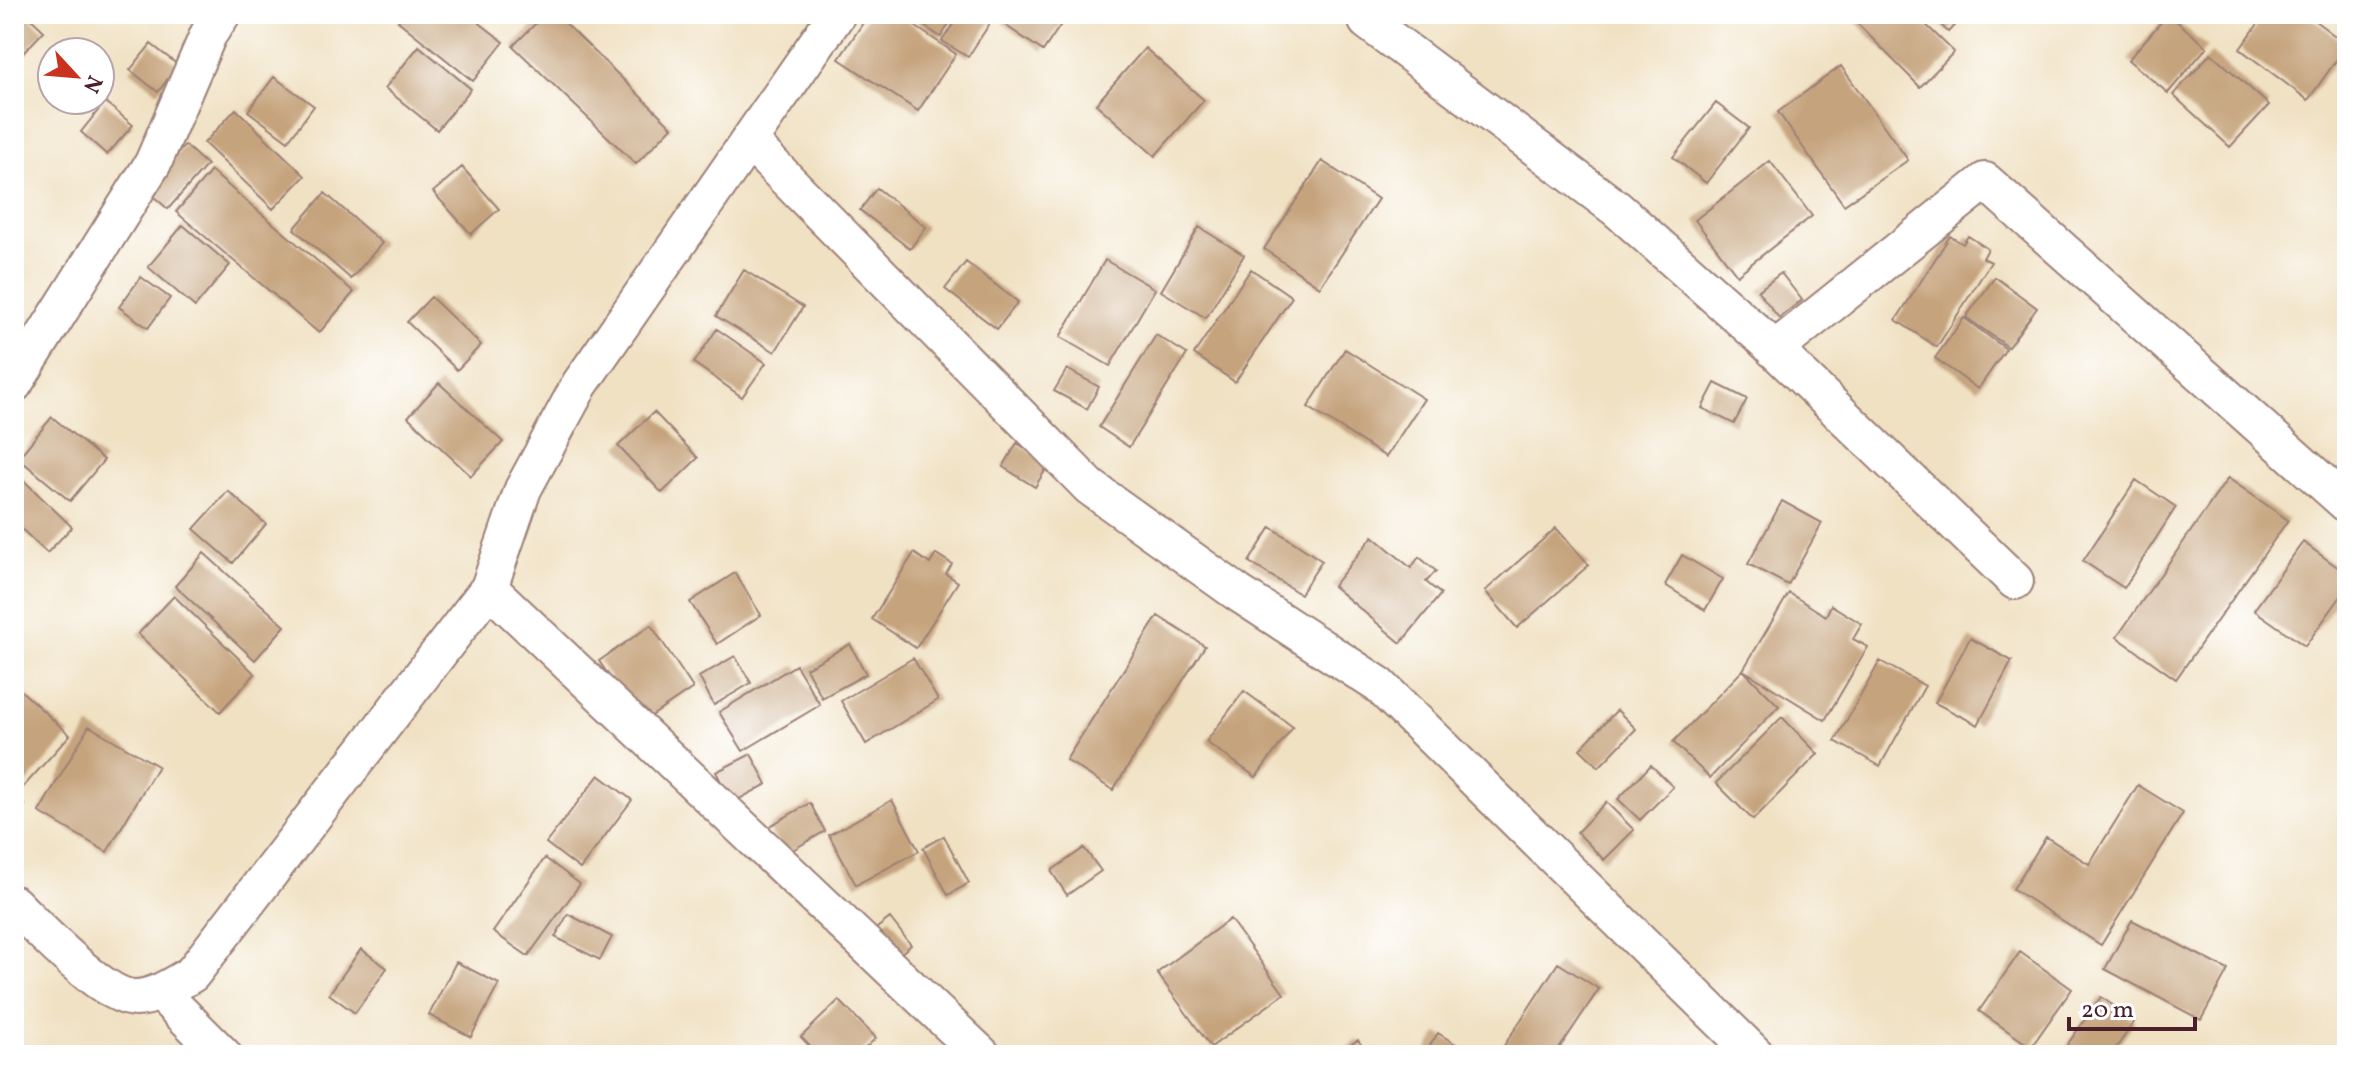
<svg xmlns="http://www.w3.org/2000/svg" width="2361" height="1069" viewBox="0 0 2361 1069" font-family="Vollkorn,serif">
<rect width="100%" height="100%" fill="#fff"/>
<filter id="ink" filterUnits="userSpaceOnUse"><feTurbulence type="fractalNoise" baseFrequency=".0125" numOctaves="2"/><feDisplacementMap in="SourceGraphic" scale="16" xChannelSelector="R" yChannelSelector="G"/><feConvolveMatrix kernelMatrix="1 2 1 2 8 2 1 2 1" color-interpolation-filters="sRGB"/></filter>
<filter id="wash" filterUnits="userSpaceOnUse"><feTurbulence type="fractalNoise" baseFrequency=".006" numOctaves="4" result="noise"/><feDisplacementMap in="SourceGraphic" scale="32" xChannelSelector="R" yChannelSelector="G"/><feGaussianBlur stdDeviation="1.8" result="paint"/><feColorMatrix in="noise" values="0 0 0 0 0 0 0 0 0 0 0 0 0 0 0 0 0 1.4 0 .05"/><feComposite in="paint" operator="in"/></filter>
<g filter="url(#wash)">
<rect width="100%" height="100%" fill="#f0e1c3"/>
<g id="blocks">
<!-- building -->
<path fill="#c5a37b" d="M 14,14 L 26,14 L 44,31 L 14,63 Z
M 404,14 L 468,14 L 504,42 L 473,81 L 398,21 Z
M 545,14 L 556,14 L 672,127 L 636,164 L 513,46 Z
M 869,14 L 897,14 L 956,54 L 918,111 L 839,59 Z
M 906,14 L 955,14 L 941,37 Z
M 960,14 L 983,14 L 992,20 L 968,57 L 942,41 Z
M 1008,14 L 1068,14 L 1043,51 L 1002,23 Z
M 1848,14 L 1915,14 L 1954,52 L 1920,87 Z
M 1930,14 L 1965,14 L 1948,32 Z
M 2168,14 L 2207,47 L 2168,93 L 2128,60 Z
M 2265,14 L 2306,14 L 2347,45 L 2308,100 L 2240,49 Z
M 151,44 L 178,65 L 158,92 L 130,70 Z
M 419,46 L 471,89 L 437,130 L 385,88 Z
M 1145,48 L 1204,100 L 1155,156 L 1096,104 Z
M 2211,53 L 2269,105 L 2230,147 L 2173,95 Z
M 1841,66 L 1908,160 L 1844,205 L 1778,112 Z
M 274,77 L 314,106 L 288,141 L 248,111 Z
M 105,102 L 133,125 L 107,155 L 81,132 Z
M 1716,103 L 1749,128 L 1706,183 L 1673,157 Z
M 236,109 L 305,176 L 273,209 L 204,143 Z
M 185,145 L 207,165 L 168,209 L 146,190 Z
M 1322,161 L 1378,199 L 1320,287 L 1264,249 Z
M 1770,161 L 1812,216 L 1737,275 L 1695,220 Z
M 462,167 L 499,209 L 471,234 L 433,192 Z
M 211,171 L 354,292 L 319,333 L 176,212 Z
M 877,188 L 926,227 L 910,249 L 860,210 Z
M 325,193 L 382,243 L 351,279 L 294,229 Z
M 183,225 L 230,265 L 195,307 L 148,267 Z
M 1199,227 L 1244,255 L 1206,318 L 1161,291 Z
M 1950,236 L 1963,244 L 1968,236 L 1988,249 L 1983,258 L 1991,262 L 1937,347 L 1896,320 Z
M 1105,260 L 1155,289 L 1110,366 L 1060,337 Z
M 966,262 L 1018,302 L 997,329 L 945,289 Z
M 1251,269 L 1292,297 L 1235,382 L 1194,354 Z
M 744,270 L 803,307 L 775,352 L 716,316 Z
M 1781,273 L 1802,300 L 1779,318 L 1758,291 Z
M 141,277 L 170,298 L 148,328 L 119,307 Z
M 1995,277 L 2037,308 L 2008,347 L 1966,317 Z
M 431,297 L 481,345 L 457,370 L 407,322 Z
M 1964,318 L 2006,349 L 1978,389 L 1935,358 Z
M 717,329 L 766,363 L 742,397 L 694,363 Z
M 1156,335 L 1187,354 L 1129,447 L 1099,427 Z
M 1345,349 L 1424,399 L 1386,457 L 1308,407 Z
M 1067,369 L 1099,387 L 1087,409 L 1054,391 Z
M 439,383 L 503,442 L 471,476 L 408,417 Z
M 1715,383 L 1747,399 L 1734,424 L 1702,408 Z
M 654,412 L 698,458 L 662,493 L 618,446 Z
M 52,417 L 104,460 L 70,501 L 18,458 Z
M 1017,443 L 1049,464 L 1035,487 L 1003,467 Z
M 14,471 L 72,527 L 47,553 L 14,522 Z
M 2228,478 L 2288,520 L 2176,679 L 2117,637 Z
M 2136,480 L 2176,507 L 2124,588 L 2083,561 Z
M 228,491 L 266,524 L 233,563 L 194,529 Z
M 1782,501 L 1822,523 L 1788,585 L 1748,564 Z
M 1271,527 L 1322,561 L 1300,594 L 1249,562 Z
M 1556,528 L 1589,565 L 1517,628 L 1485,591 Z
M 1373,536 L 1411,568 L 1419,557 L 1436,571 L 1426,582 L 1441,594 L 1401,643 L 1333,586 Z
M 2303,542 L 2347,574 L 2347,588 L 2305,646 L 2254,610 Z
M 204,553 L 285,626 L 255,660 L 175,586 Z
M 914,553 L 930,564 L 936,554 L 952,564 L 946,574 L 958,582 L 916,648 L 872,619 Z
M 1682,555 L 1723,579 L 1705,610 L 1665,585 Z
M 735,573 L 761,615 L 717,644 L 690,602 Z
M 1789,593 L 1826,616 L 1831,605 L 1862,624 L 1853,639 L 1868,647 L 1825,720 L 1743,670 L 1779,706 L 1710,778 L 1673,742 L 1743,670 Z
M 174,596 L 255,674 L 220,712 L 138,634 Z
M 1158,616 L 1205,646 L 1113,790 L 1066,760 Z
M 651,625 L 693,688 L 641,723 L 599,661 Z
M 1970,638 L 2012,661 L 1978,725 L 1935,703 Z
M 850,644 L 866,674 L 822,698 L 806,668 Z
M 735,656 L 751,683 L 714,705 L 699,677 Z
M 913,658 L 938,700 L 866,744 L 841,701 Z
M 1880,661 L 1925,686 L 1880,766 L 1835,741 Z
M 796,665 L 820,705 L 743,751 L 719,712 Z
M 17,687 L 70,735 L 15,796 L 25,805 L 14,817 L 14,690 Z
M 1244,691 L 1293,727 L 1256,777 L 1206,742 Z
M 1617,710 L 1636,729 L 1599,767 L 1580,749 Z
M 1782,717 L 1818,754 L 1753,820 L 1716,783 Z
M 89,726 L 158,766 L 107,852 L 39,812 Z
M 751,754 L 767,784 L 732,803 L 716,772 Z
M 1651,765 L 1673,787 L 1640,820 L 1618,799 Z
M 599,775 L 632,800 L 580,869 L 546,843 Z
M 2138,785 L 2183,813 L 2101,945 L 2013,889 L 2046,837 L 2089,864 Z
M 892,800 L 919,851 L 856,885 L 829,835 Z
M 1606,802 L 1634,830 L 1604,860 L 1577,832 Z
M 810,803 L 825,831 L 784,855 L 768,827 Z
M 944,836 L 969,883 L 948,895 L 923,848 Z
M 1084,848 L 1101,871 L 1067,895 L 1051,871 Z
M 545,858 L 580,884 L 528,956 L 493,932 Z
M 568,914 L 612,937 L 600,960 L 555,937 Z
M 890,918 L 911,945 L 889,963 L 868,935 Z
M 1230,919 L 1284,994 L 1211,1047 L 1157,973 Z
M 2132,920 L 2228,970 L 2201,1020 L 2105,969 Z
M 361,949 L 387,968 L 355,1013 L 329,994 Z
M 2020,952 L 2072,989 L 2031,1047 L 1979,1011 Z
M 456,962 L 499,984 L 471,1037 L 429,1015 Z
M 1558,963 L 1599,989 L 1555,1055 L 1498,1055 Z
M 2101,997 L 2135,1021 L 2111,1055 L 2082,1055 L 2067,1045 Z
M 839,1000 L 876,1038 L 858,1055 L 818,1055 L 801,1037 Z
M 1438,1033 L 1473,1055 L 1424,1055 Z
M 1358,1040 L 1368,1055 L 1335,1055 Z"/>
</g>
</g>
<g filter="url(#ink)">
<use href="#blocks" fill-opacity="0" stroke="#9d8077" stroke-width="2"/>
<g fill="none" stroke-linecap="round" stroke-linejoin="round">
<!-- street casing -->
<g stroke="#9d8077" stroke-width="40">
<path id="street" d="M 1375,14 L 1367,21 L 1617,209 L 1759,335 L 2015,581
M 749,141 L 1090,487 L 1238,593 L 1379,685 L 1756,1055
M 1774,350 L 1985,181 L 2347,504
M 14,384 L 153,163 L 208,35 L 222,14
M 489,588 L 982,1055
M 14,904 C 37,927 104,998 135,998 C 155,998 175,984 192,974 L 489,588 L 523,489 L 580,384 L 837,14
M 160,992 L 223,1055"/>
</g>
<!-- street -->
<use href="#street" stroke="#fff" stroke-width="36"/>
</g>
</g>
<!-- margin -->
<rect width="2361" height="1069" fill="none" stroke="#fff" stroke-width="48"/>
<!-- north arrow -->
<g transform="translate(76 76) rotate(116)"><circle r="38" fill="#ffffff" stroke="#b7a5aa" stroke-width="2"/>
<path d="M0-6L14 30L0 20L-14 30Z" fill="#c8321e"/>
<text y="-12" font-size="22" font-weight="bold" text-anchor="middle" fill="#4a1f2b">N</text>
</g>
<!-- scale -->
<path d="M2069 1017v12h126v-12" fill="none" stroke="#4a1f2b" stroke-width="4"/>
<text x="2081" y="1017" font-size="24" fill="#4a1f2b" stroke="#ffffff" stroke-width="6" paint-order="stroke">20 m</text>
</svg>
